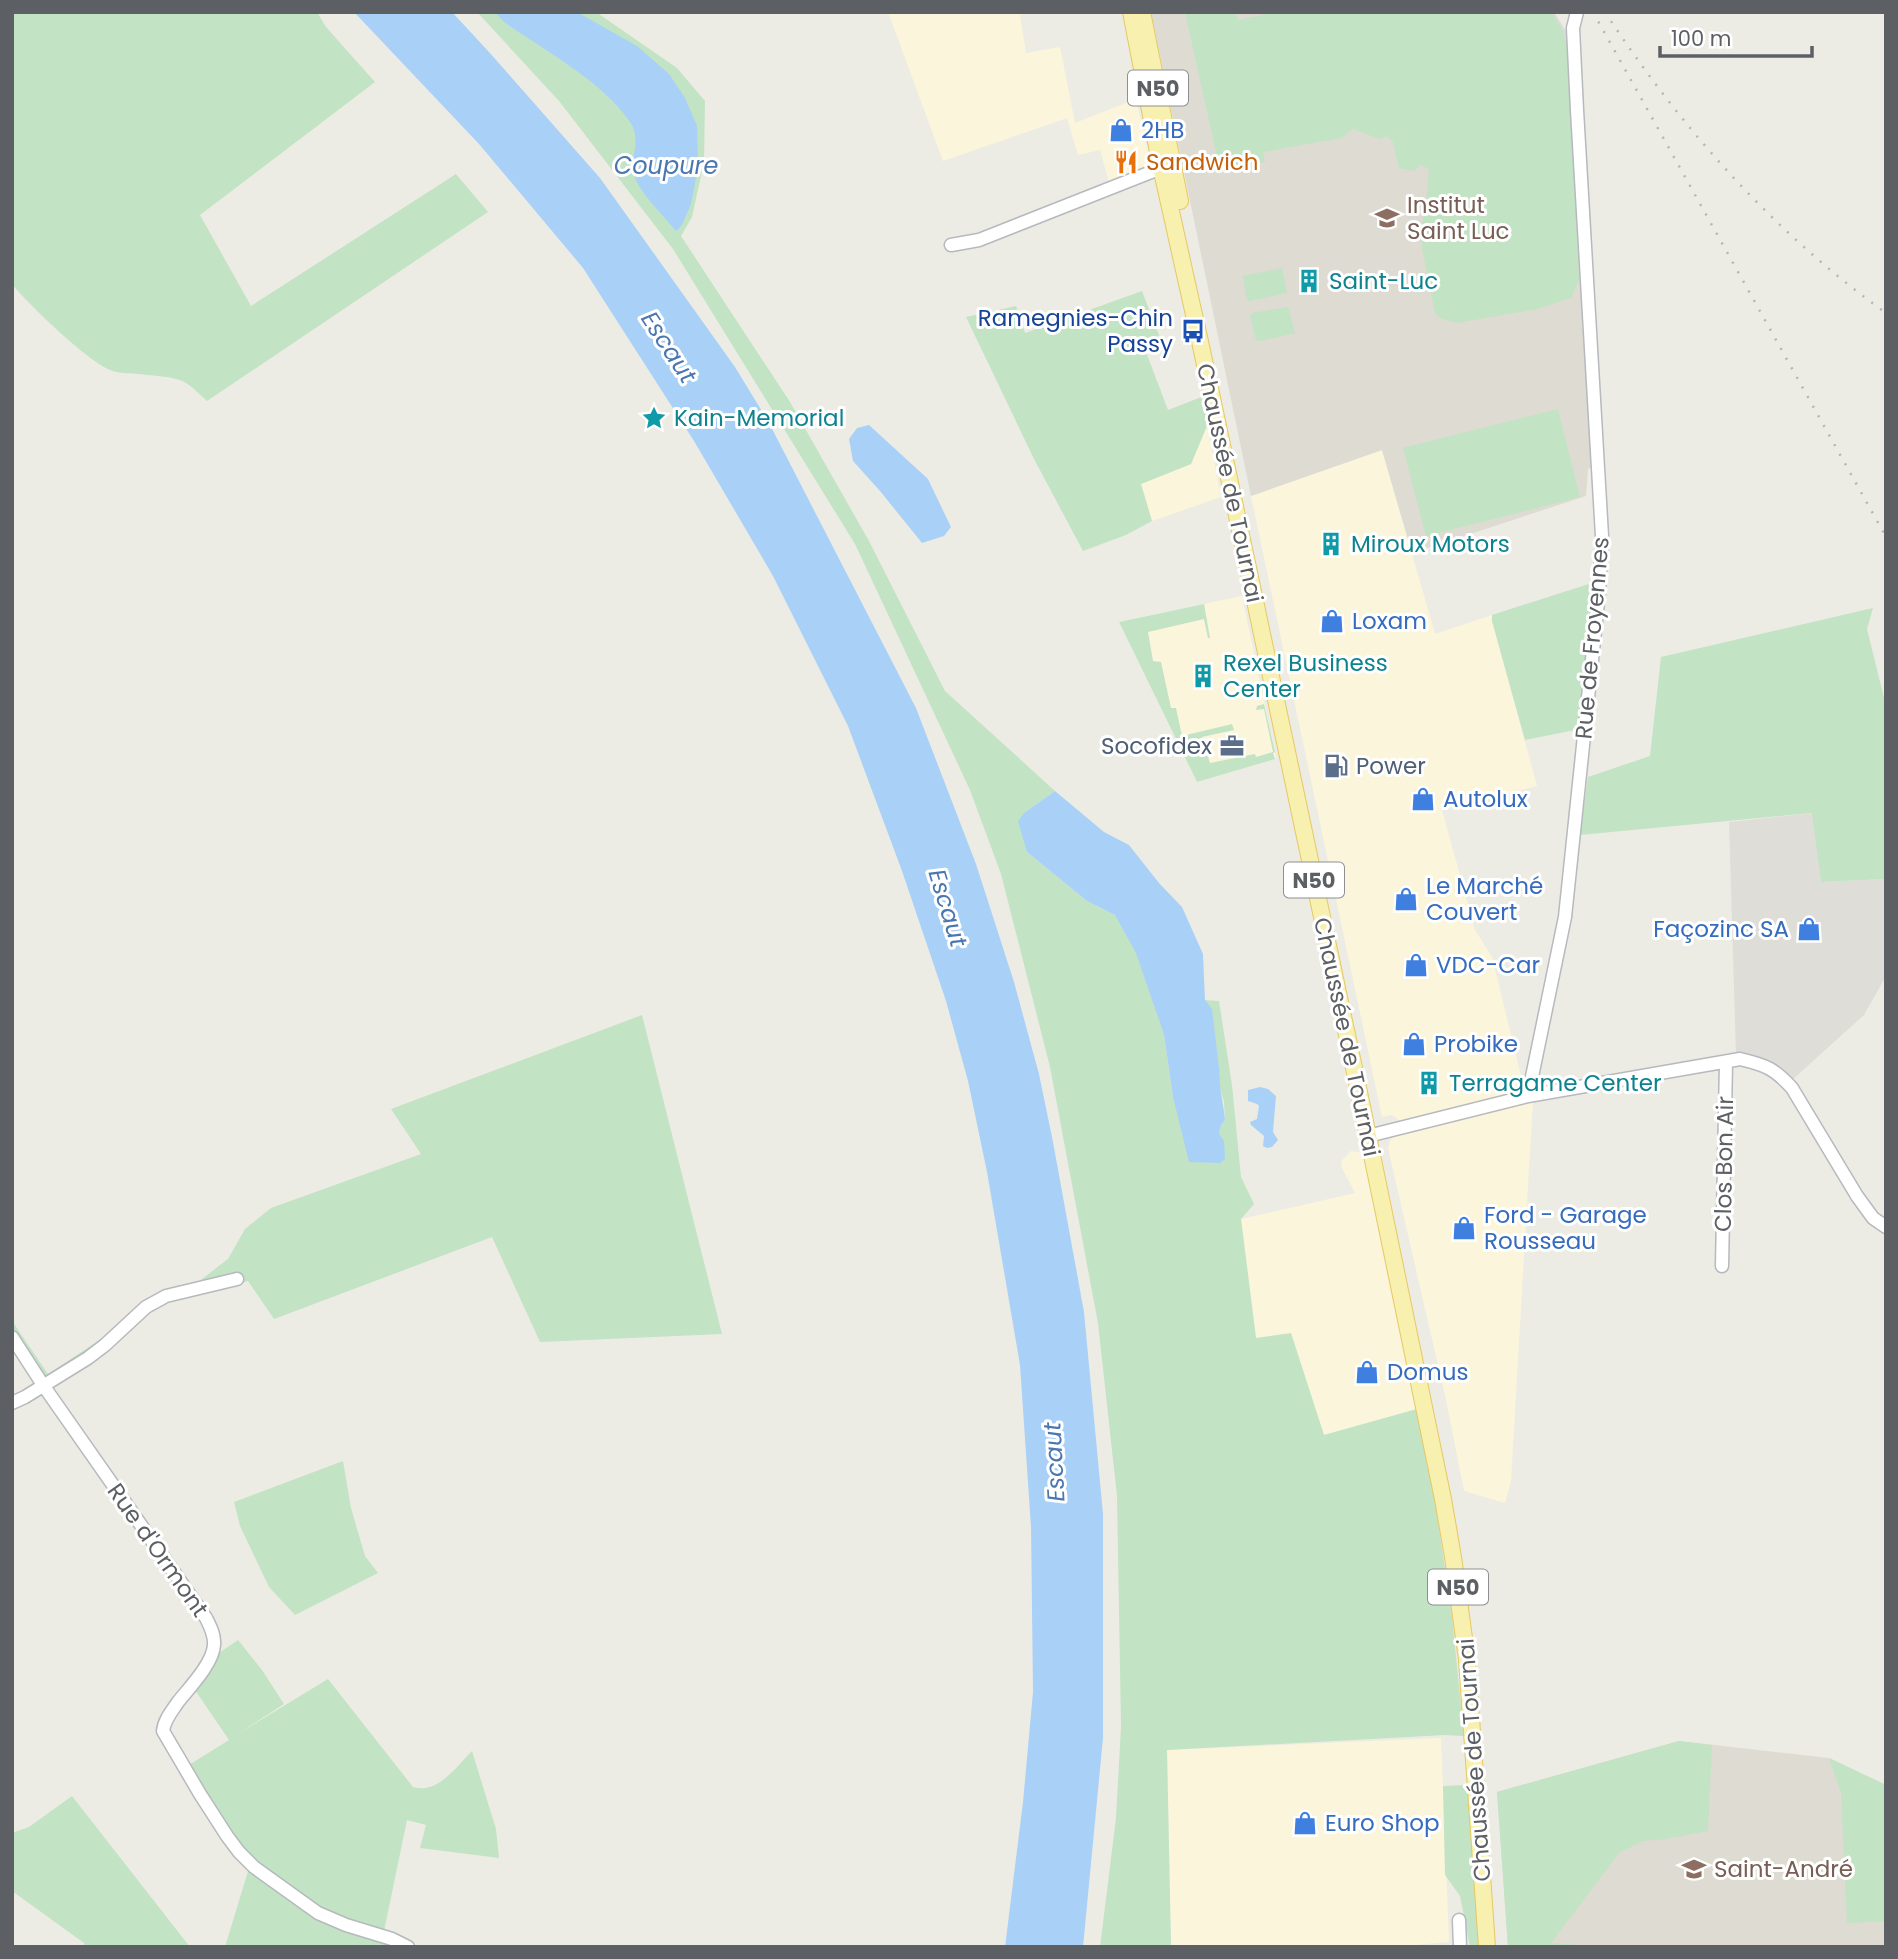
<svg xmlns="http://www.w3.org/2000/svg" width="1898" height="1959" viewBox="0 0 1898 1959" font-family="Poppins,sans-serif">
<rect width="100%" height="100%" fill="#edece4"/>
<!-- commercial -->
<path fill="#fbf5db" d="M 888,12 L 1029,12 L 1020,15 L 1026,53 L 1060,47 L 1075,123 L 1136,99 L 1151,166 L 1109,182 L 1100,150 L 1078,155 L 1067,118 L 943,161 Z
M 1207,426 L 1221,497 L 1152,521 L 1141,484 L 1191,464 Z
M 1382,450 L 1435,634 L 1492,615 L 1492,621 L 1537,786 L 1442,810 L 1475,930 L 1492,957 L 1524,1088 L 1520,1092 L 1403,1123 L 1392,1115 L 1382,1117 L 1251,496 Z
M 1242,596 L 1276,758 L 1197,782 L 1119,622 Z
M 1533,1100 L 1511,1481 L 1505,1503 L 1464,1491 L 1446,1400 L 1388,1148 L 1390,1141 L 1394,1136 Z
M 1351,1151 L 1359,1152 L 1366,1159 L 1417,1409 L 1324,1435 L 1291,1334 L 1256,1338 L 1241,1219 L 1355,1193 L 1341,1166 L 1342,1160 Z
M 1441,1738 L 1449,1942 L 1391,1947 L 1171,1947 L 1167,1750 Z"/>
<!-- industrial -->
<path fill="#dfddd8" d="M 1813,813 L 1821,882 L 1886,879 L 1886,976 L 1864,1015 L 1792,1080 L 1736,1057 L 1729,822 Z"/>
<!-- education -->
<path fill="#dddbd2" d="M 1151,12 L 1554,12 L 1572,41 L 1595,466 L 1588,469 L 1586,496 L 1412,553 L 1382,450 L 1251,496 Z
M 1679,1741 L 1829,1758 L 1886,1785 L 1886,1947 L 1508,1947 L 1497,1792 Z"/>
<!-- green -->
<path fill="#c2e3c4" d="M 12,12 L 317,12 L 326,27 L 375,82 L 200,215 L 251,306 L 456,174 L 488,212 L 207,401 C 200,395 194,388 186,383 C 175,376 153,376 139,374 C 130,373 122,374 113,371 C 91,365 27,303 12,284 Z
M 477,12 L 596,12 L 677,68 L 705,101 L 704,162 L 692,217 L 681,236 L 790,402 L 869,541 L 945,691 L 1055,791 L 1024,813 L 1027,852 L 1087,901 L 1115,915 L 1137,953 L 1164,1035 L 1173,1097 L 1219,1134 L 1221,1125 L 1225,1120 L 1224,1102 L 1219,1085 L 1220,1076 L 1217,1056 L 1205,1000 L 1219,1001 L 1232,1085 L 1241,1177 L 1254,1204 L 1241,1219 L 1256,1338 L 1291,1333 L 1324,1435 L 1417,1409 L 1435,1501 L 1452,1616 L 1464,1736 L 1445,1735 L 1167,1750 L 1171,1947 L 1100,1947 L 1116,1818 L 1121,1727 L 1117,1496 L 1098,1323 L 1050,1067 L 1001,874 L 970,790 L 855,544 L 673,249 L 559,101 Z
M 1185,12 L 1236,12 L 1238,20 L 1276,12 L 1552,12 L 1563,31 L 1568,51 L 1579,280 L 1571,298 L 1537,309 L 1456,323 L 1440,318 L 1435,313 L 1422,249 L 1421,229 L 1426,206 L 1429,169 L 1421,165 L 1414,171 L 1399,168 L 1393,142 L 1387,136 L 1380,139 L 1353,129 L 1341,138 L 1263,152 L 1265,162 L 1220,170 Z
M 1282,268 L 1287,293 L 1249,301 L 1247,300 L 1243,276 Z
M 1142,291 L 1162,343 L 1146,352 L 1168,410 L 1204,396 L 1207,426 L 1191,464 L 1141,484 L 1152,521 L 1126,535 L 1083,551 L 1034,459 L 966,317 L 1016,306 L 1025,333 Z
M 1288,307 L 1295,333 L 1260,341 L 1256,340 L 1250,316 L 1253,313 Z
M 1558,409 L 1580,497 L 1426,536 L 1403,448 Z
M 1595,582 L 1580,729 L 1525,740 L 1492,621 L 1492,615 Z
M 1204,604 L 1210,638 L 1208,638 L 1204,619 L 1148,632 L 1153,661 L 1161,662 L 1171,708 L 1176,708 L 1182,736 L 1232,724 L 1234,730 L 1202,737 L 1210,763 L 1255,754 L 1256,757 L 1273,752 L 1264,709 L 1256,710 L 1257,706 L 1264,704 L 1275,752 L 1273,753 L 1275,759 L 1197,782 L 1119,622 Z
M 1873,608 L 1867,629 L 1886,706 L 1886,879 L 1821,882 L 1812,813 L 1580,835 L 1588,777 L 1650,756 L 1661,657 Z
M 642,1015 L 722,1334 L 540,1342 L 492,1237 L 274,1319 L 248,1281 L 205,1293 L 198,1282 L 228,1259 L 245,1229 L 271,1208 L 421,1154 L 391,1109 Z
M 12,1321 L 48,1374 L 107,1335 L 110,1339 L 48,1378 L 44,1377 L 12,1330 Z
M 343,1461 L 351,1508 L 365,1556 L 378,1573 L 295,1615 L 269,1587 L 240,1526 L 234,1502 Z
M 238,1640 L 262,1670 L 284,1704 L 236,1735 L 328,1679 L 413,1787 C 437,1795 457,1766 472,1751 L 496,1829 L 499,1858 L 420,1848 L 426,1825 L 407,1820 L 383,1936 L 304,1909 L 401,1947 L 225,1947 L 249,1868 L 184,1768 L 229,1740 L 195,1690 L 219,1653 Z
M 1679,1741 L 1712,1745 L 1708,1831 L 1666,1839 L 1643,1841 L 1619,1853 L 1551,1943 L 1609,1947 L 1508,1947 L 1497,1792 Z
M 1829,1758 L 1886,1785 L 1886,1921 L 1847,1923 L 1841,1793 Z
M 1468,1785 L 1480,1947 L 1470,1947 L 1460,1896 L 1445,1875 L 1443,1786 Z
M 72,1796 L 190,1947 L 85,1947 L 84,1943 L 12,1891 L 12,1833 L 29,1827 Z"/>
<!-- water -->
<path fill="#a9d1f8" d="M 354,12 L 452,12 L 489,52 L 600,178 L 735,367 L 768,421 L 916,708 L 976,864 L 1014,982 L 1039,1074 L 1053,1142 L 1084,1312 L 1103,1514 L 1103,1738 L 1083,1947 L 1005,1947 L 1023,1802 L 1033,1692 L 1031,1527 L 1020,1365 L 987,1172 L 968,1081 L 946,1001 L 902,871 L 848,726 L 773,576 L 694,441 L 583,268 L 479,144 Z
M 495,12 L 577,12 L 637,46 L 669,74 L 685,98 L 697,126 L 698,168 L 691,204 L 682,225 L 676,231 C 664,216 635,189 633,170 C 632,155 639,142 633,127 C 631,123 627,118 624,114 C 596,78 542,49 504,22 Z
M 869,425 L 928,479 L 951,527 L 944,536 L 922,543 L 880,491 L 853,461 L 849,439 L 857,428 Z
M 1055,791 L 1104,832 L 1129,845 L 1159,883 L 1182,907 L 1203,954 L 1205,1000 L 1212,1009 L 1220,1076 C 1219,1090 1224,1105 1225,1120 L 1221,1125 L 1219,1134 L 1224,1141 L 1225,1159 L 1220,1163 L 1189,1162 L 1173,1097 L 1164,1035 L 1136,953 L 1115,915 L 1087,901 L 1027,852 L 1018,821 L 1024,813 Z
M 1260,1087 L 1268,1089 L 1276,1096 L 1273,1132 L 1278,1140 L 1272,1147 L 1267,1148 L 1263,1146 L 1264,1136 L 1251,1125 L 1250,1122 L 1257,1119 L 1259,1106 L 1257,1104 L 1248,1101 L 1248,1090 Z"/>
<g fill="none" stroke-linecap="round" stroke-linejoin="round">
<!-- minor casing -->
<g stroke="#b6b9bd" stroke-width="15">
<path id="minor" d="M 951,245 L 979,240 L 1169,165
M 1528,1096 L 1740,1059 C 1765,1065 1774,1068 1792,1088 L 1857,1196 L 1873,1218 L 1886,1227
M 1368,1136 L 1528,1096 L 1565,917 L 1599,593 L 1602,536 L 1577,110 L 1573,28 L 1577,12
M 1722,1266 L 1726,1062
M 12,1337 L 43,1385 L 206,1618 C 210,1626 215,1635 214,1645 C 213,1663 190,1687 178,1702 C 172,1711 164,1720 163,1731 L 200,1794 L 227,1836 L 239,1852 L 254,1867 L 318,1913 L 346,1925 L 392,1939 L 408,1947
M 12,1403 L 25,1397 L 88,1358 L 105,1345 L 146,1307 L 166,1296 L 237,1279
M 1459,1920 L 1460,1947"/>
</g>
<!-- major casing -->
<g stroke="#e6c864" stroke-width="18">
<path id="major" d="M 1131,12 L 1161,167 L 1201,346 L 1354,1068 L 1443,1499 L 1453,1557 L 1467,1660 L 1487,1947
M 1142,12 L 1180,201"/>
</g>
<!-- minor -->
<use href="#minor" stroke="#fff" stroke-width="12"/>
<!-- major -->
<use href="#major" stroke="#f8f0ae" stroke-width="16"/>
<!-- rail -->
<path stroke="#b4b5b5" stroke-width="2.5" stroke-dasharray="2 9" stroke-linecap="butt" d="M 1593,12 L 1886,537
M 1605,12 C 1681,128 1773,232 1886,313"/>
</g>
<!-- icons -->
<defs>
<g id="shop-bare" transform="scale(1.89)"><path d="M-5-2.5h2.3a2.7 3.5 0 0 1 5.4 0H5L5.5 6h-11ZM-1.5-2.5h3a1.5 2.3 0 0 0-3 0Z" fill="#3f7fe0" stroke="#fff" stroke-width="2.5" paint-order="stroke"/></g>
<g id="restaurant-bare" transform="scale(1.89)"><path d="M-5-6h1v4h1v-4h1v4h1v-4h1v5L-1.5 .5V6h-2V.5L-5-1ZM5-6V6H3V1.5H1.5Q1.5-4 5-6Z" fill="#e8710a" stroke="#fff" stroke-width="2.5" paint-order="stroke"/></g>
<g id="school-bare" transform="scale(1.89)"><path d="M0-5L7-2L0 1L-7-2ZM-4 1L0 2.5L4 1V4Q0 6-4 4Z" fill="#8d6e63" stroke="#fff" stroke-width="2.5" paint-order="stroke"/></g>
<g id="building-bare" transform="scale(1.89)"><path d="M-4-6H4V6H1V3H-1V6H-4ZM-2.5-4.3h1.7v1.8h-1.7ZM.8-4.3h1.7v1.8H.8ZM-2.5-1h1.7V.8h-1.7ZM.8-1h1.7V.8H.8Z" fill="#0f9aa8" stroke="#fff" stroke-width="2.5" paint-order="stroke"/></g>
<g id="bus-bare" transform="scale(1.89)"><path d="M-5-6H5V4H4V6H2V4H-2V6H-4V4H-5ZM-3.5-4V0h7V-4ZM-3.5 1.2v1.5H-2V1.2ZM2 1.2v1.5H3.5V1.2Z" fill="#1a4fb4" stroke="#fff" stroke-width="2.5" paint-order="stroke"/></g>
<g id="sight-bare" transform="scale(1.89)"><path d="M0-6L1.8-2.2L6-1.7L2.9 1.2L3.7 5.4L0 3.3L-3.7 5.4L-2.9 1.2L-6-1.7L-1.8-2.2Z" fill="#0f9aa8" stroke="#fff" stroke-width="2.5" paint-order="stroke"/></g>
<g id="office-bare" transform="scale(1.89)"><path d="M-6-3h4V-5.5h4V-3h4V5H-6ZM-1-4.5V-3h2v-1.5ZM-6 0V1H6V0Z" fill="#5c6f8a" stroke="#fff" stroke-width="2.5" paint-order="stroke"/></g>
<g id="fuel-bare" transform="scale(1.89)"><path d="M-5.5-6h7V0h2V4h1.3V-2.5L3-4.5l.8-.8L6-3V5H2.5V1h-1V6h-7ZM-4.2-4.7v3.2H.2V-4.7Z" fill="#5c6f8a" stroke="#fff" stroke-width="2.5" paint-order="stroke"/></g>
</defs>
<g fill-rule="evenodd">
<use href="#shop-bare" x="1121" y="130"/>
<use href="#restaurant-bare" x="1126" y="162"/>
<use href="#school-bare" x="1387" y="218"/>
<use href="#building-bare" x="1309" y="281"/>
<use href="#bus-bare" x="1193" y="331"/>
<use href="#sight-bare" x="654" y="418"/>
<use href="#building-bare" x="1331" y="544"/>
<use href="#shop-bare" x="1332" y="621"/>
<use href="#building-bare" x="1203" y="676"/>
<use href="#office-bare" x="1232" y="746"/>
<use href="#fuel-bare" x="1336" y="766"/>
<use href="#shop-bare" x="1423" y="799"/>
<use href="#shop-bare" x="1406" y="899"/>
<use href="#shop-bare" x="1809" y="929"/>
<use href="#shop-bare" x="1416" y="965"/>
<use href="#shop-bare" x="1414" y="1044"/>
<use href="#building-bare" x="1429" y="1083"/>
<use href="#shop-bare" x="1464" y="1228"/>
<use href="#shop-bare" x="1367" y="1372"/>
<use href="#shop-bare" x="1305" y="1823"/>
<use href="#school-bare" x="1694" y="1869"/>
</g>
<g text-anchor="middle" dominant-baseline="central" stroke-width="6" stroke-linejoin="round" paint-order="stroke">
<!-- shield labels -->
<g fill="#fff" stroke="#8d8f92" stroke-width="2">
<rect x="1128" y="70.5" width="60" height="35" rx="5"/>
<rect x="1284" y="862.5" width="60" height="35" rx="5"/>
<rect x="1428" y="1569.5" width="60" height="35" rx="5"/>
</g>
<g font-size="21" font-weight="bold" fill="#5c5f63">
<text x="1158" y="88">N50</text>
<text x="1314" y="880">N50</text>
<text x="1458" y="1587">N50</text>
</g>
<!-- shop labels -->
<g font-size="23" fill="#366cbe" stroke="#fff" text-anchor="start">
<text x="1141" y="130">2HB</text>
<text x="1352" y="621">Loxam</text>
<text x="1443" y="799">Autolux</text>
<text x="1426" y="886">Le Marché<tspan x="1426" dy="26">Couvert</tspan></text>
<text x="1789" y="929" text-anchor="end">Façozinc SA</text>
<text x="1436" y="965">VDC-Car</text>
<text x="1434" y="1044">Probike</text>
<text x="1484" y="1215">Ford - Garage<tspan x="1484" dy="26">Rousseau</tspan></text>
<text x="1387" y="1372">Domus</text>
<text x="1325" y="1823">Euro Shop</text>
</g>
<!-- food labels -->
<g font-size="23" fill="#c56008" stroke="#fff" text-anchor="start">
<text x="1146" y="162">Sandwich</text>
</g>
<!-- education labels -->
<g font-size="23" fill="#785e54" stroke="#fff" text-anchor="start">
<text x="1407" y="205">Institut<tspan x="1407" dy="26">Saint Luc</tspan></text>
<text x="1714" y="1869">Saint-André</text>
</g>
<!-- culture labels -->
<g font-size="23" fill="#0d838f" stroke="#fff" text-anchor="start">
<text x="1329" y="281">Saint-Luc</text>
<text x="674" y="418">Kain-Memorial</text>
<text x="1351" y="544">Miroux Motors</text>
<text x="1223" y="663">Rexel Business<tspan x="1223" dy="26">Center</tspan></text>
<text x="1449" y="1083">Terragame Center</text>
</g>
<!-- transit labels -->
<g font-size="23" fill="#164399" stroke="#fff" text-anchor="end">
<text x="1173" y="318">Ramegnies-Chin<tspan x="1173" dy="26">Passy</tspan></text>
</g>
<!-- street labels -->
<g font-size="23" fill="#5c5f63" stroke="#fff">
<text transform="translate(1230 483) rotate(78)">Chaussée de Tournai</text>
<text transform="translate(1592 638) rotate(-85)">Rue de Froyennes</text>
<text transform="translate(1347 1037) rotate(78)">Chaussée de Tournai</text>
<text transform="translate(1724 1164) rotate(-89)">Clos Bon Air</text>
<text transform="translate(158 1550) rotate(55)">Rue d'Ormont</text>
<text transform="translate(1474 1760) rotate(-94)">Chaussée de Tournai</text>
</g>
<!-- service labels -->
<g font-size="23" fill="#4e5e75" stroke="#fff" text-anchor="end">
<text x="1212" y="746">Socofidex</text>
<text x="1356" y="766" text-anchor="start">Power</text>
</g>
<!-- water labels -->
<g font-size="24" font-style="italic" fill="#4b77b1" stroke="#fff">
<text x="666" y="165">Coupure</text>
<text transform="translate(669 347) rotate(57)">Escaut</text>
<text transform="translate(948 908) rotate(73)">Escaut</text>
<text transform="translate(1054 1462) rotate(-93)">Escaut</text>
</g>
</g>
<!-- border -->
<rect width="1898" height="1959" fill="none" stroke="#5c5f63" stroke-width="28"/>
<!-- scale -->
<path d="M1660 46v10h152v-10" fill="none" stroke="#5c5f63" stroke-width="3.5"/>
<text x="1671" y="46" font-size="21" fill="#5c5f63" stroke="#ffffff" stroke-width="5" paint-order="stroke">100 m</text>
</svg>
